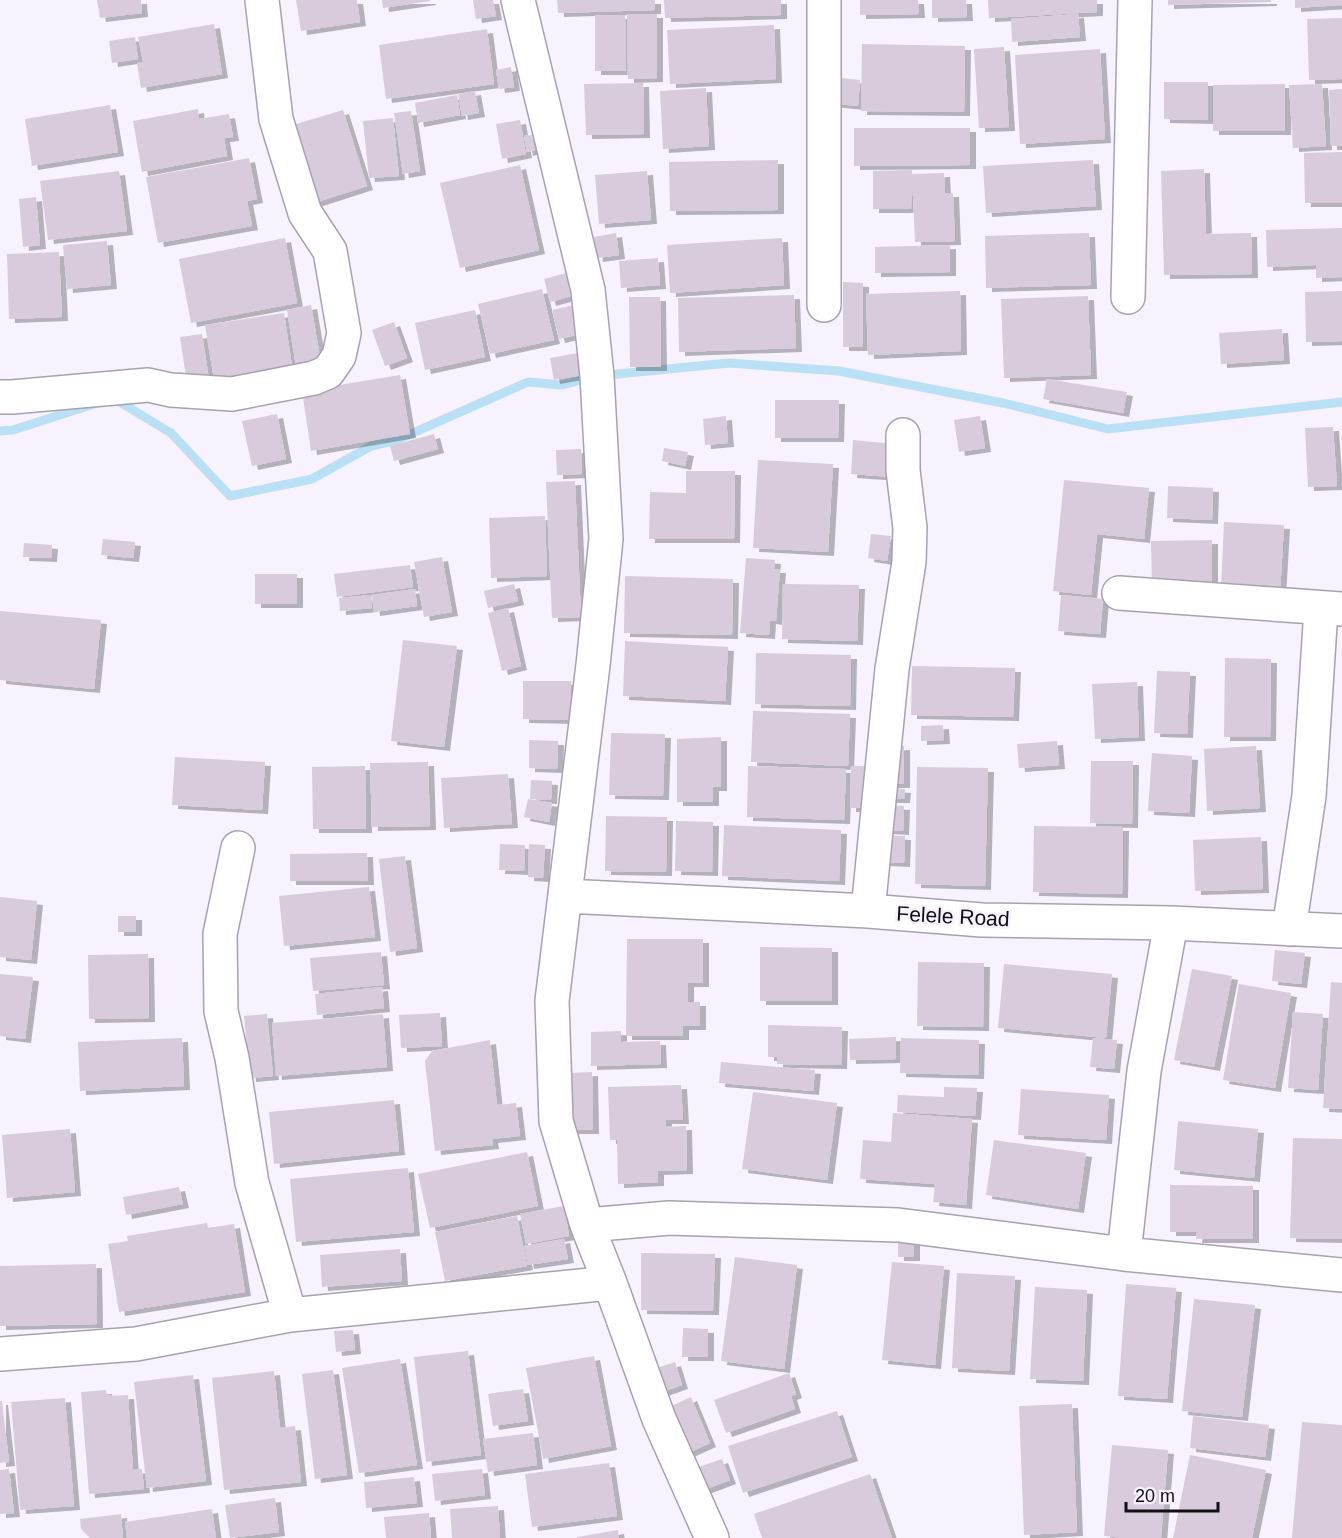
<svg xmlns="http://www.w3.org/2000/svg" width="1342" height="1538" viewBox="0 0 1342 1538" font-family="Arial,sans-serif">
<defs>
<filter id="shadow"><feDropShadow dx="6" dy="4" stdDeviation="0" flood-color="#0004"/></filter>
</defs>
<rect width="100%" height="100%" fill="#f7f2fe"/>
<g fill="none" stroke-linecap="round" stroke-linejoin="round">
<!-- stream -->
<path stroke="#b9e0f4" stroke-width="9" d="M 113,398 L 171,433 L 230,496 L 312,479 L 371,446 L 397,440 L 528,382 L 562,385 L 597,376 L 729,363 L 839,371 L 1003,403 L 1108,429 L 1342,402
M 0,431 L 13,430 L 94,404"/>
</g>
<!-- building -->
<path fill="#d8cbdc" filter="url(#shadow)" d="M 97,0 L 141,0 L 142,13 L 100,18 Z
M 296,0 L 357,0 L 360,22 L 301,31 Z
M 382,0 L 430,0 L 430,1 L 383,8 Z
M 473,0 L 493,0 L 496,16 L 476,19 Z
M 557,0 L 655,0 L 655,10 L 558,13 Z
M 664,0 L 781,0 L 781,15 L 665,18 Z
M 860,0 L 918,0 L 919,14 L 860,15 Z
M 932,0 L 966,0 L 967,17 L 932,18 Z
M 988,0 L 1097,0 L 1097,12 L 989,18 Z
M 1168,0 L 1271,0 L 1271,2 L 1168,5 Z
M 1295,0 L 1342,0 L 1342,5 L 1295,8 Z
M 627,14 L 657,14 L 657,78 L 628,79 Z
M 1078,14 L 1080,37 L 1012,42 L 1011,19 Z
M 595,15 L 625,15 L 626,71 L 595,71 Z
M 1342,18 L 1342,79 L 1309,80 L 1307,19 Z
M 214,24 L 222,74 L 141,88 L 137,63 L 143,62 L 138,37 Z
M 774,25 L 776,79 L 670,84 L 667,30 Z
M 487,29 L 494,84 L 386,99 L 379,45 Z
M 135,37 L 138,59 L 112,63 L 109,41 Z
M 862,44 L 965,46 L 964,112 L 861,111 Z
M 1004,47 L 1009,127 L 979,128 L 974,49 Z
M 1100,49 L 1105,139 L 1020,144 L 1015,55 Z
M 511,67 L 514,87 L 499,89 L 496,70 Z
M 832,77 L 860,80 L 858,106 L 829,103 Z
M 1164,82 L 1208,82 L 1208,120 L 1164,119 Z
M 643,83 L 644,134 L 586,135 L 584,84 Z
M 1285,84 L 1285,131 L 1213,131 L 1213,85 Z
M 1322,84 L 1326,146 L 1293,148 L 1289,85 Z
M 706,88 L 709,146 L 663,149 L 660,91 Z
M 1342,89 L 1342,146 L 1331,146 L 1329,90 Z
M 475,91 L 479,113 L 462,116 L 458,94 Z
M 457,95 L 460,115 L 418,123 L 415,103 Z
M 110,105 L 118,152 L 32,166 L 25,119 Z
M 198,109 L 199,119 L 229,114 L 233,137 L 224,138 L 227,156 L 142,172 L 133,121 Z
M 343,110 L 367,186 L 311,204 L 286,127 Z
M 411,111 L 420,171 L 403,174 L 394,113 Z
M 393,118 L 399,176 L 369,178 L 363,121 Z
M 520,120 L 526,154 L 502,159 L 496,124 Z
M 854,128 L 970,128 L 970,165 L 854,166 Z
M 532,135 L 535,150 L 527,152 L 524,136 Z
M 1342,152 L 1342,203 L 1305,203 L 1304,153 Z
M 249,158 L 257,199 L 247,201 L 252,226 L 158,243 L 146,177 Z
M 778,160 L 778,210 L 670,211 L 669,162 Z
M 1093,160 L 1096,206 L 986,213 L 983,166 Z
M 520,165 L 539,250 L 460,268 L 440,183 Z
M 1204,169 L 1206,234 L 1251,233 L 1252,274 L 1164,275 L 1161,171 Z
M 912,170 L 911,209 L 873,209 L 873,171 Z
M 119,171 L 127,231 L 48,240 L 40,181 Z
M 647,171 L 651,220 L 599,224 L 595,175 Z
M 944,173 L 945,193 L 953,193 L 955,241 L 915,242 L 912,174 Z
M 36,197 L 40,245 L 23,247 L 19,199 Z
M 1342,228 L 1342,277 L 1316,278 L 1316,265 L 1267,267 L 1266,230 Z
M 616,233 L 619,255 L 597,258 L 594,237 Z
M 1089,233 L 1091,285 L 986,288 L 985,236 Z
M 285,238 L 297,303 L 191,323 L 179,259 Z
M 782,238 L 784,285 L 670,293 L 667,245 Z
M 107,241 L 111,285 L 67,289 L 63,245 Z
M 950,245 L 950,272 L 875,273 L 875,247 Z
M 59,252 L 62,317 L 9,319 L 7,254 Z
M 658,258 L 660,285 L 621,288 L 619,261 Z
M 570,272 L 576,295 L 550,302 L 544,279 Z
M 843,282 L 863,283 L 863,347 L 843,347 Z
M 542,289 L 554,340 L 490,354 L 478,304 Z
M 960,291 L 961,351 L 868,355 L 866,294 Z
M 1342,291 L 1342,341 L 1306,342 L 1305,292 Z
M 794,295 L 796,348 L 679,352 L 678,298 Z
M 1088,296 L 1091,375 L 1004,378 L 1001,299 Z
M 629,297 L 660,297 L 661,367 L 630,367 Z
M 311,305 L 321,363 L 296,367 L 287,310 Z
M 574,305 L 581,334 L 559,339 L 552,310 Z
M 475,310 L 485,357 L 425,370 L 415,323 Z
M 284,313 L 293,373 L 215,385 L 205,325 Z
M 394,322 L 407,358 L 385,366 L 372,330 Z
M 1282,329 L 1284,360 L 1221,364 L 1219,333 Z
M 202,334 L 210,386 L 188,390 L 180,337 Z
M 578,353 L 582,375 L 554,380 L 550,358 Z
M 400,375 L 410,434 L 311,451 L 302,391 Z
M 1047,379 L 1127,392 L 1123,413 L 1043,399 Z
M 775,400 L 839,400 L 838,438 L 775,438 Z
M 277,414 L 286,459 L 252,466 L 242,421 Z
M 726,416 L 728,443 L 705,445 L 703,419 Z
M 980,416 L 985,448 L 959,452 L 954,420 Z
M 1333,427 L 1337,486 L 1308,487 L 1305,428 Z
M 434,434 L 438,449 L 394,461 L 390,446 Z
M 853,440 L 894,444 L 892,477 L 851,474 Z
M 664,448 L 688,452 L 685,466 L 662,461 Z
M 581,449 L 582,474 L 557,475 L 556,450 Z
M 758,460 L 833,464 L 828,552 L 753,548 Z
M 686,471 L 735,471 L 734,539 L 649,539 L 650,492 L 686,493 Z
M 1064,480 L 1149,488 L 1144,539 L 1097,534 L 1091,595 L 1053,591 Z
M 575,481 L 581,617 L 552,618 L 546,482 Z
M 1168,486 L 1213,488 L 1212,520 L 1167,518 Z
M 545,516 L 547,576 L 491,578 L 489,518 Z
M 1224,522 L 1284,525 L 1280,593 L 1221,590 Z
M 871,534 L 891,536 L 887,561 L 868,558 Z
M 103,539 L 135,542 L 133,558 L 101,555 Z
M 1212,540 L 1212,583 L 1152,584 L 1151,541 Z
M 24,543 L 52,545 L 51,558 L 23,557 Z
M 442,557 L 452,612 L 424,617 L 414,562 Z
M 746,558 L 775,560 L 774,569 L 780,569 L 776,621 L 770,620 L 769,635 L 740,633 Z
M 410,565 L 413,587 L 337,597 L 334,574 Z
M 255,574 L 297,574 L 297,604 L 255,604 Z
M 625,576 L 733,579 L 732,635 L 624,633 Z
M 514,584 L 518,601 L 488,608 L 484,591 Z
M 783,584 L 859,585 L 857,641 L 782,639 Z
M 415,589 L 417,606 L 374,612 L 372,595 Z
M 371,595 L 372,608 L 340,611 L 339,598 Z
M 1061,595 L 1103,599 L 1100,634 L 1058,631 Z
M 508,608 L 521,666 L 502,671 L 488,613 Z
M 0,611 L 101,620 L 94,689 L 0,680 Z
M 403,640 L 457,646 L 444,747 L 391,741 Z
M 625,641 L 728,647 L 725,701 L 623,696 Z
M 756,653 L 851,655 L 850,706 L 755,704 Z
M 1225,658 L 1271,659 L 1270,737 L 1224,737 Z
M 912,666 L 1015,668 L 1013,717 L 911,715 Z
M 1157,671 L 1190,672 L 1187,734 L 1154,733 Z
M 523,681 L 571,681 L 571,720 L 523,719 Z
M 1137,682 L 1139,737 L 1095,739 L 1092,684 Z
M 753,711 L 850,714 L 848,766 L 751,762 Z
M 943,725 L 944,740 L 921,741 L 921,726 Z
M 611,733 L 665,734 L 663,796 L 609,795 Z
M 721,737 L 721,787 L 713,787 L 713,802 L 677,802 L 677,739 Z
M 529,740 L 558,741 L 557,769 L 529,768 Z
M 1057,741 L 1059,765 L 1019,768 L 1017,744 Z
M 904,746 L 904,784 L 889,784 L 890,747 Z
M 1256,746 L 1260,808 L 1207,811 L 1204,749 Z
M 1152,753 L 1192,756 L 1189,813 L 1148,811 Z
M 175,757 L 265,762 L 262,810 L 172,805 Z
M 1091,761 L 1133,761 L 1132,824 L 1090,823 Z
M 428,762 L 430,826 L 372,827 L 370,763 Z
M 365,766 L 366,829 L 313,829 L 312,767 Z
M 748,766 L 846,769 L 844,820 L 747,817 Z
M 851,766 L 864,766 L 863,808 L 850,808 Z
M 917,767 L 988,768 L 985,886 L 915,884 Z
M 508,774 L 512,824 L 444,828 L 441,778 Z
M 531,780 L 552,781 L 551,800 L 530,799 Z
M 890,788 L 905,789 L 904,799 L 890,799 Z
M 528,799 L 552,803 L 549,822 L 524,817 Z
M 887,805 L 904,806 L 903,831 L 885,830 Z
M 606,816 L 667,817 L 666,872 L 605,871 Z
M 676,821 L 713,822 L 712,872 L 675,871 Z
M 724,825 L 841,830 L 839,881 L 722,876 Z
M 1034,826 L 1123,827 L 1122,894 L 1033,892 Z
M 883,835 L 905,836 L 904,863 L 882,862 Z
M 1261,837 L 1263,889 L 1195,891 L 1193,840 Z
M 500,844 L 525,845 L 524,871 L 499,870 Z
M 529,844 L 545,845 L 543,878 L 528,877 Z
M 367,853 L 368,881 L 290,881 L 290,854 Z
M 405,856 L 417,948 L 390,952 L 379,859 Z
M 369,887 L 375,937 L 284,946 L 279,896 Z
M 0,897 L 37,901 L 31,960 L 0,957 Z
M 118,916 L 136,916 L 136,932 L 118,932 Z
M 627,939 L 703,939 L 703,983 L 688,983 L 688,1002 L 700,1002 L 700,1026 L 683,1026 L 683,1036 L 626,1036 Z
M 760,947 L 832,948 L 832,1001 L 760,1001 Z
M 1275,950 L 1305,953 L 1301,984 L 1272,981 Z
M 381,952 L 384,985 L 313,991 L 310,958 Z
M 148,954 L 149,1018 L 89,1019 L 88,955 Z
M 918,962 L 984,963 L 983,1027 L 917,1026 Z
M 1004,964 L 1112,974 L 1106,1038 L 998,1028 Z
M 1192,969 L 1232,976 L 1214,1067 L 1174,1060 Z
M 0,974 L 33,977 L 25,1039 L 0,1036 Z
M 1331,982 L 1342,983 L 1342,1109 L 1323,1108 Z
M 1239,984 L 1291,993 L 1275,1088 L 1223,1080 Z
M 382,987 L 384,1008 L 317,1015 L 315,994 Z
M 1293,1012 L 1323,1014 L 1318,1090 L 1288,1088 Z
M 440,1013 L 442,1046 L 401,1048 L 399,1015 Z
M 267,1014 L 273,1076 L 250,1078 L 244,1016 Z
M 383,1014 L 387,1067 L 276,1076 L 272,1023 Z
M 768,1025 L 842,1027 L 841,1065 L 777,1064 L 777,1057 L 768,1057 Z
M 621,1031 L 621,1042 L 660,1041 L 661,1064 L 591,1066 L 591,1032 Z
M 896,1037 L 896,1059 L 850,1060 L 849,1039 Z
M 182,1038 L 184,1086 L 80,1091 L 78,1042 Z
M 901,1038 L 979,1040 L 978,1075 L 900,1073 Z
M 1093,1038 L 1117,1040 L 1114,1069 L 1090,1067 Z
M 490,1040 L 497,1105 L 516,1103 L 520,1136 L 492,1139 L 493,1145 L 435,1151 L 425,1061 L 432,1051 Z
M 721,1062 L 815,1070 L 813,1091 L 719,1083 Z
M 592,1072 L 593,1130 L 571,1130 L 569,1073 Z
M 681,1085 L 683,1120 L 666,1120 L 666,1127 L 686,1126 L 687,1170 L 658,1171 L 658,1182 L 618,1184 L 617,1140 L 610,1140 L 608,1087 Z
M 944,1087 L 977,1088 L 975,1116 L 897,1112 L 898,1095 L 944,1097 Z
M 1021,1089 L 1109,1095 L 1106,1140 L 1018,1135 Z
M 753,1092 L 837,1103 L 827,1180 L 742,1169 Z
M 394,1100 L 399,1151 L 274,1164 L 269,1112 Z
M 893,1113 L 972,1119 L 966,1205 L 933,1202 L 935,1184 L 860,1179 L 863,1140 L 891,1142 Z
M 1178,1121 L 1258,1129 L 1254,1178 L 1174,1170 Z
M 70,1129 L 75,1192 L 7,1198 L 2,1135 Z
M 1293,1138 L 1342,1139 L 1342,1239 L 1290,1238 Z
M 994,1140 L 1086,1153 L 1078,1209 L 986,1195 Z
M 527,1152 L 538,1206 L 430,1228 L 418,1174 Z
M 408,1168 L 414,1232 L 296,1242 L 290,1179 Z
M 1170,1185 L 1253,1186 L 1253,1239 L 1196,1239 L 1197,1232 L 1170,1232 Z
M 179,1187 L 183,1204 L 126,1215 L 123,1197 Z
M 564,1206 L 569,1236 L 526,1244 L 520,1214 Z
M 517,1216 L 527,1266 L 445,1281 L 435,1232 Z
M 207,1223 L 208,1228 L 234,1224 L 245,1292 L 119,1312 L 108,1244 L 128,1241 L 127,1236 Z
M 914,1234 L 914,1257 L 898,1257 L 898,1235 Z
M 564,1239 L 568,1259 L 528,1265 L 524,1246 Z
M 400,1249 L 402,1281 L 322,1287 L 320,1255 Z
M 641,1253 L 715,1254 L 713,1311 L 641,1310 Z
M 735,1257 L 797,1265 L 784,1369 L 721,1361 Z
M 892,1262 L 944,1266 L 935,1365 L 882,1360 Z
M 96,1264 L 97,1324 L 0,1326 L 0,1266 Z
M 957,1273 L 1015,1276 L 1009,1371 L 952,1368 Z
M 1126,1284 L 1176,1288 L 1167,1399 L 1118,1396 Z
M 1035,1287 L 1087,1290 L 1083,1381 L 1030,1379 Z
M 1194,1299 L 1255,1305 L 1242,1417 L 1182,1411 Z
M 683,1328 L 708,1329 L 708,1357 L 682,1357 Z
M 353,1330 L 355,1350 L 336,1352 L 334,1331 Z
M 468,1351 L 481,1455 L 426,1462 L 414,1357 Z
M 594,1356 L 611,1446 L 543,1459 L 526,1368 Z
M 400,1359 L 417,1465 L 359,1473 L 342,1368 Z
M 675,1362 L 682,1385 L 662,1392 L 654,1369 Z
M 333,1370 L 347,1475 L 315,1479 L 302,1374 Z
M 274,1371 L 280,1428 L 295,1426 L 301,1482 L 224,1490 L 212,1378 Z
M 789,1373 L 796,1394 L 791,1396 L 795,1409 L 726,1433 L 714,1400 Z
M 193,1375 L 206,1481 L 147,1488 L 134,1382 Z
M 523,1389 L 528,1421 L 493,1426 L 488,1394 Z
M 106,1390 L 107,1396 L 128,1395 L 133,1470 L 142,1469 L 144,1489 L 89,1494 L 81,1392 Z
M 691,1397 L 710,1443 L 688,1453 L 669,1407 Z
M 65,1398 L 74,1506 L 20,1510 L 11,1402 Z
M 0,1401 L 2,1401 L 9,1462 L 0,1463 Z
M 1072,1404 L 1077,1532 L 1024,1535 L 1019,1406 Z
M 837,1411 L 852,1457 L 743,1493 L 728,1446 Z
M 1193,1416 L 1269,1425 L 1265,1457 L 1190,1448 Z
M 1302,1422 L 1342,1425 L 1342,1538 L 1292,1538 Z
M 533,1433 L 537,1465 L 488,1472 L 483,1439 Z
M 1112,1445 L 1168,1450 L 1161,1538 L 1125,1538 L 1104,1536 Z
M 1190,1455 L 1266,1470 L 1252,1538 L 1173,1538 Z
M 722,1459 L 730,1480 L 701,1491 L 693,1469 Z
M 609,1463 L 617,1516 L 532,1527 L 525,1474 Z
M 9,1469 L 14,1513 L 0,1514 L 0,1470 Z
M 482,1469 L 485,1495 L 435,1501 L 432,1474 Z
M 870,1474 L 892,1538 L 762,1538 L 754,1514 Z
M 414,1477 L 417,1503 L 366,1508 L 364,1482 Z
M 275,1498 L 279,1532 L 230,1538 L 225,1505 Z
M 498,1506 L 500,1538 L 452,1538 L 450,1509 Z
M 212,1509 L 216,1538 L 127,1538 L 125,1522 Z
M 429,1513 L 431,1538 L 386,1538 L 384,1517 Z
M 121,1514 L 123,1538 L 90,1538 L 81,1529 L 80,1519 Z
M 618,1530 L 619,1538 L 577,1538 L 577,1537 Z"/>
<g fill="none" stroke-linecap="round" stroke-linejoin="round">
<!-- minor casing -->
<g stroke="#a9a1b2" stroke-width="36">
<path id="minor" d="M 518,0 L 588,290 L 597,376 L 606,539 L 593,665 L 552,1001 L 556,1121 L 587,1225 L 610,1283 L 659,1419 L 712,1538
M 824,0 L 824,305
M 1128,297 L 1135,0
M 0,397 L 12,397 L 148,385 L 171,390 L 232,394 L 314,378 L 328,372 L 339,356 L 344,333 L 330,251 L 305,213 L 276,119 L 262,0
M 1119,593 L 1342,609
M 238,848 L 220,934 L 221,1011 L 232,1058 L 252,1183 L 290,1315
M 565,896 L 868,911 L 982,920 L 1171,923 L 1342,931
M 868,911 L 892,669 L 909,562 L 910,528 L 903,470 L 903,435
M 1289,929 L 1309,796 L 1321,609
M 587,1225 L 669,1218 L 898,1225 L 1124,1254 L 1342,1275
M 1124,1254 L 1144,1071 L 1171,923
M 0,1354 L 136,1344 L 290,1315 L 610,1283"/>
</g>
<!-- minor -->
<use href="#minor" stroke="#fff" stroke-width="33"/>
</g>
<g text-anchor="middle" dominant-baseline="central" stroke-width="5" stroke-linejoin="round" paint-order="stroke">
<!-- street labels -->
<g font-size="21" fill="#110e14" stroke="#f7f2fe">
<text transform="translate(953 916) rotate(3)">Felele Road</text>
</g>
</g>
<!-- scale -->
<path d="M1126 1502v9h92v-9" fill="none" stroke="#110e14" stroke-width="3"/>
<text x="1135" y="1502" font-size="18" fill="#110e14" stroke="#f7f2fe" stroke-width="4.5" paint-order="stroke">20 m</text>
</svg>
